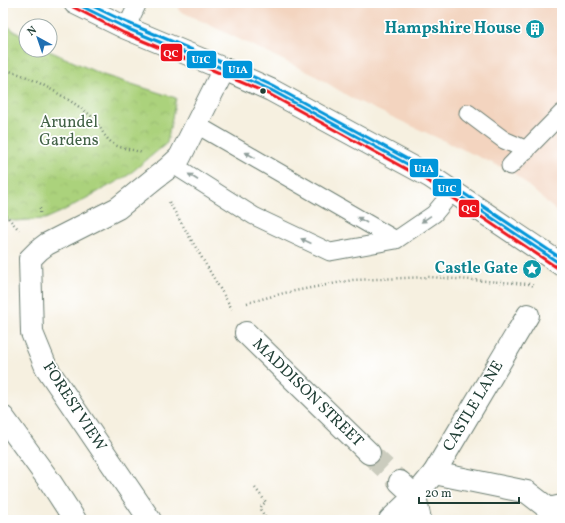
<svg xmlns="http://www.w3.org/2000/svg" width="565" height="523" viewBox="0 0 565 523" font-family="Vollkorn,serif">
<defs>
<pattern id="park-crowns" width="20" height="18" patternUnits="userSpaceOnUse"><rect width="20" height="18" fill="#abd27c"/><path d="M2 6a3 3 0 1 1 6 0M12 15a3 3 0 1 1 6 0" fill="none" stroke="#93b56c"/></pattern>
</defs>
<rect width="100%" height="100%" fill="#fff"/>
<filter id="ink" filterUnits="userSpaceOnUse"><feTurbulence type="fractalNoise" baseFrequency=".025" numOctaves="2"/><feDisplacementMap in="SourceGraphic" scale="8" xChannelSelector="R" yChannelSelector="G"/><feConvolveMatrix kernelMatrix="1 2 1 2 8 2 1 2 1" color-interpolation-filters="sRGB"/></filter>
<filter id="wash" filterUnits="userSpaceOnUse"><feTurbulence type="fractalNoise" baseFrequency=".012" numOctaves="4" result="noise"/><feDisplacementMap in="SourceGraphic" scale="16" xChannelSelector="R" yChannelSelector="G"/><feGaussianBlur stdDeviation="0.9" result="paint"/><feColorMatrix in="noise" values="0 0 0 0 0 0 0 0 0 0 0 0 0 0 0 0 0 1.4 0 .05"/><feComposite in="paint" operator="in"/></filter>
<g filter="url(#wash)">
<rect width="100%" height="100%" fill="#f6f0e0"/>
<!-- built -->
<path fill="#f3d4bf" d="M 181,3 L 562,3 L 562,216 L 514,173 L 353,99 L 314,75 L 178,10 Z"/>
<!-- park -->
<path fill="url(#park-crowns)" stroke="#658858" d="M 3,23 L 26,39 L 26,50 L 47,50 L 103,75 L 176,98 L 167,143 L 127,176 L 61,212 L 45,219 L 15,221 L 5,220 L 3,218 Z"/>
</g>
<g filter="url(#ink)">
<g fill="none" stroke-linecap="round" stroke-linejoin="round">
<!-- street-tunnel -->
<path stroke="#cbccbe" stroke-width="22" stroke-dasharray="22 11" stroke-linecap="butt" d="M 369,453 L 400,482"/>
<!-- lane casing -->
<g stroke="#6a7c70" stroke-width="19">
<path id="lane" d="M 126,28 L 138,3
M 468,113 L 504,140 L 527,150
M 197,125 L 396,240
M 172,164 L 254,216 L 330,252 L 396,240 L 434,214 L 453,191
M 510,166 L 562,113"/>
</g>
<!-- street casing -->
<g stroke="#6a7c70" stroke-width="24">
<g id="street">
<path d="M 75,3 L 126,28 L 224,69 L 271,90 L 431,177 L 562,265"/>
<path id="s1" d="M 246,333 L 369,453"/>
<path d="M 3,417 L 51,483 L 75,520"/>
<path d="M 434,473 L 527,492 L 549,509 L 562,506"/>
<path d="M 400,482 L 415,496"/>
<path d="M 415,496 L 420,520"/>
<path d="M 150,520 L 46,367 L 32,333 L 30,259 L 39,250 L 47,244 L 118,208 L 155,178 L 167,169 L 180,157 L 224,69"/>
<path id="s2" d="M 390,520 L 415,496 L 434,473 L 528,315"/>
</g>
</g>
<!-- path -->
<path stroke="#6a7c70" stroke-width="2.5" stroke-dasharray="1 3" stroke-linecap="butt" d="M 3,69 C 12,72 21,74 29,78 C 48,87 74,102 90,115 C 100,124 103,138 115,145 C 123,149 133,149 142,153
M 169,202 L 232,309
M 40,208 L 40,215
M 3,212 L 19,230
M 247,303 L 284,293 L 353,280 L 429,277 L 529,284 L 534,286
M 255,488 L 266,502 L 262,505 L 260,509 L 267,520"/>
<!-- lane -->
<use href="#lane" stroke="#fff" stroke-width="17"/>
<!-- street -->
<use href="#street" stroke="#fff" stroke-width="22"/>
<!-- bus-1 casing -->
<g stroke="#fff" stroke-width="6">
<path id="bus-1" d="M 75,3 L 126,28 L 224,69 L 271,90 L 431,177 L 562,265"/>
</g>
<!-- bus-2 casing -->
<g stroke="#fff" stroke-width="6">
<path id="bus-2" d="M 73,7 L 124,33 L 222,74 L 269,94 L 428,181 L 559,269"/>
</g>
<!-- bus-3 casing -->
<g stroke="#fff" stroke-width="6">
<path id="bus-3" d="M 86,3 L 128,23 L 226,64 L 273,86 L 433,173 L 562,259"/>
</g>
<!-- bus-1 -->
<use href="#bus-1" stroke="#0095da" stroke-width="3"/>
<!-- bus-2 -->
<use href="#bus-2" stroke="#ec121b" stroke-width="3"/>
<!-- bus-3 -->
<use href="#bus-3" stroke="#0095da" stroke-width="3"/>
</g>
<!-- one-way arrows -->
<defs><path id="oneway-solid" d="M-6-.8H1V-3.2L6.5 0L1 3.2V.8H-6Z"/></defs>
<g fill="#8f9e9a">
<use href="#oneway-solid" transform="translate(250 155) rotate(-150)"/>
<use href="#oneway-solid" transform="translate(193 177) rotate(-147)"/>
<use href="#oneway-solid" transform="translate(426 219) rotate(146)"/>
<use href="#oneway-solid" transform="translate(362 220) rotate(-150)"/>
<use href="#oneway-solid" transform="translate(306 241) rotate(-155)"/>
</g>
</g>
<!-- icons -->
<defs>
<g id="building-disc" transform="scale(1)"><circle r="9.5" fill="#0f9aa8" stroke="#fff"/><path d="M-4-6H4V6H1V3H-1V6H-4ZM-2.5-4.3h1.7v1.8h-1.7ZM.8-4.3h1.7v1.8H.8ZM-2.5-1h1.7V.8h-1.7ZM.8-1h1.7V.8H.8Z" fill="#fff"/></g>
<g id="sight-disc" transform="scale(1)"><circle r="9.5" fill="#0f9aa8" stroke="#fff"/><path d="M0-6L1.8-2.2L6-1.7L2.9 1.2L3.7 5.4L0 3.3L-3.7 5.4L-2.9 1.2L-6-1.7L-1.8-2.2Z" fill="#fff"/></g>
</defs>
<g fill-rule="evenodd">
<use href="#building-disc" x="535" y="29"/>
<use href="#sight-disc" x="532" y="269"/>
</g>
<!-- markers -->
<circle fill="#1f3d34" stroke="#fff" stroke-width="1.5" cx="263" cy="91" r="3.5"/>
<g text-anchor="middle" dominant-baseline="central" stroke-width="3.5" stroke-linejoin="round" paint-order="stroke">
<!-- culture labels -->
<g font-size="16" font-weight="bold" fill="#0d838f" stroke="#fff" text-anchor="end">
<text x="521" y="29">Hampshire House</text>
<text x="518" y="269">Castle Gate</text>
</g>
<!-- park labels -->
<g font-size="16" fill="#426246" stroke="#fff">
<text x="69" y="123">Arundel<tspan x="69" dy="18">Gardens</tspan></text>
</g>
<!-- street labels -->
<g font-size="16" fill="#1f3d34" stroke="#fff">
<text stroke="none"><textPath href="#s1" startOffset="86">MADDISON STREET</textPath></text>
<text transform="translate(74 407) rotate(57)">FOREST VIEW</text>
<text stroke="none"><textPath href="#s2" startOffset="142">CASTLE LANE</textPath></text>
</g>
</g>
<g stroke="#fff" stroke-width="1.5">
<rect x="160" y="43" width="23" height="19" rx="4" fill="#ec121b"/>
<rect x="186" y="50" width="31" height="19" rx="4" fill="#0095da"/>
<rect x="222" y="60" width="31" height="19" rx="4" fill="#0095da"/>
<rect x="409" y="158" width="30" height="20" rx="4" fill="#0095da"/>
<rect x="432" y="178" width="30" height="19" rx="4" fill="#0095da"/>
<rect x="458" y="199" width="22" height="19" rx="4" fill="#ec121b"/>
</g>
<g font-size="11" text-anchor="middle" font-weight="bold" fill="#fff">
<text x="171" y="57">QC</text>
<text x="201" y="63">U1C</text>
<text x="238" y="73">U1A</text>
<text x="424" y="172">U1A</text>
<text x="447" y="192">U1C</text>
<text x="469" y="212">QC</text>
</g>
<!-- margin -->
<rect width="565" height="523" fill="none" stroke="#fff" stroke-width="16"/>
<!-- north arrow -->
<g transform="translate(38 38) rotate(320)"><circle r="19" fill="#ffffff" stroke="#a5b1ae"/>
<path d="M0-3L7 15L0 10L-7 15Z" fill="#1f6fb2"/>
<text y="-6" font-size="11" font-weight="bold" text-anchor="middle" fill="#1f3d34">N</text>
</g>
<!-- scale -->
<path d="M419 497v6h100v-6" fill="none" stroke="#1f3d34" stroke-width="2"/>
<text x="425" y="497" font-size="12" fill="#1f3d34" stroke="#ffffff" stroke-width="3" paint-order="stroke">20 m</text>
</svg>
